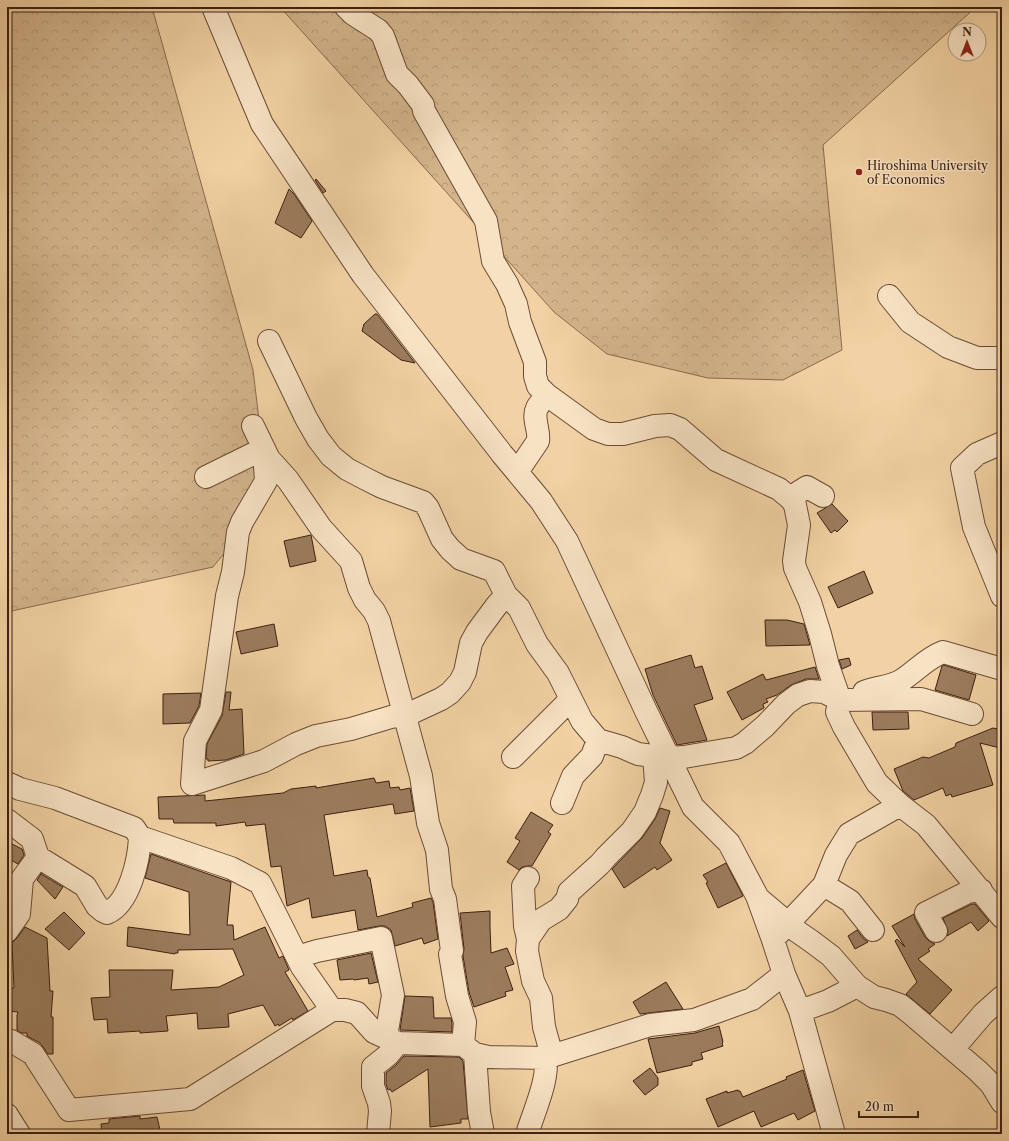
<svg xmlns="http://www.w3.org/2000/svg" width="1009" height="1141" viewBox="0 0 1009 1141" font-family="'Libre Caslon Text',serif">
<defs>
<pattern id="forest-crowns" width="20" height="18" patternUnits="userSpaceOnUse"><rect width="20" height="18" fill="#d3b48b"/><path d="M2 6a3 3 0 1 1 6 0M12 15a3 3 0 1 1 6 0" fill="none" stroke="#b69a77"/></pattern>
</defs>
<rect width="100%" height="100%" fill="#f2d2a4"/>
<filter id="stains"><feTurbulence type="fractalNoise" baseFrequency=".005" numOctaves="4"/><feColorMatrix values="0 0 0 0 .2 0 0 0 0 .09 0 0 0 0 .02 0 0 0 .5 -.17"/></filter>
<radialGradient id="worn" r=".72"><stop offset=".6" stop-color="#630" stop-opacity="0"/><stop offset="1" stop-color="#630" stop-opacity=".3"/></radialGradient>
<!-- forest -->
<path fill="url(#forest-crowns)" stroke="#886a4e" d="M 7,7 L 152,7 L 253,370 L 263,453 L 257,513 L 213,567 L 7,612 Z
M 280,7 L 976,7 L 823,145 L 842,350 L 783,380 L 708,378 L 607,354 L 554,312 Z"/>
<!-- building -->
<path fill="#9b7c5d" stroke="#3d1f10" d="M 316,179 L 326,191 L 323,193 L 315,180 Z
M 289,189 L 294,194 L 312,221 L 301,238 L 275,223 Z
M 375,314 L 377,314 L 415,363 L 401,360 L 362,331 L 364,324 Z
M 832,504 L 848,521 L 837,532 L 835,530 L 831,533 L 817,513 Z
M 311,535 L 316,561 L 290,567 L 284,541 Z
M 864,571 L 873,593 L 838,608 L 828,587 Z
M 765,620 L 787,620 L 804,624 L 810,645 L 766,646 Z
M 274,624 L 278,646 L 241,654 L 236,632 Z
M 691,655 L 695,668 L 702,666 L 713,699 L 694,705 L 707,740 L 677,745 L 653,695 L 645,669 Z
M 849,658 L 851,665 L 842,669 L 839,660 Z
M 944,665 L 976,675 L 969,700 L 935,690 L 942,666 Z
M 815,667 L 819,679 L 806,679 L 791,685 L 777,695 L 766,699 L 768,702 L 763,704 L 764,708 L 742,720 L 727,692 L 763,674 L 766,680 Z
M 226,692 L 231,692 L 229,710 L 242,709 L 244,754 L 226,760 L 208,761 L 208,759 L 206,759 L 207,744 L 222,716 Z
M 201,693 L 199,706 L 190,723 L 163,724 L 163,694 Z
M 872,712 L 908,712 L 909,729 L 873,730 Z
M 993,728 L 1002,730 L 1002,739 L 1000,748 L 980,743 L 993,785 L 952,797 L 951,794 L 946,796 L 943,788 L 914,800 L 903,791 L 894,769 L 923,757 L 929,758 L 955,747 L 956,743 Z
M 374,778 L 376,783 L 389,781 L 390,788 L 399,787 L 400,790 L 410,788 L 414,811 L 395,814 L 393,804 L 324,815 L 334,876 L 367,870 L 368,877 L 370,878 L 377,917 L 413,907 L 412,903 L 431,898 L 433,902 L 438,939 L 424,944 L 422,938 L 395,946 L 391,930 L 385,926 L 379,926 L 358,930 L 355,910 L 312,918 L 309,898 L 287,906 L 281,866 L 271,867 L 265,824 L 246,826 L 245,822 L 216,826 L 216,823 L 174,823 L 173,819 L 159,819 L 158,797 L 205,795 L 205,801 L 283,793 L 291,789 L 316,786 L 316,788 Z
M 660,808 L 670,811 L 660,843 L 672,860 L 657,870 L 655,867 L 624,888 L 612,869 L 642,838 L 655,819 Z
M 531,812 L 553,825 L 548,832 L 551,834 L 532,866 L 528,866 L 522,867 L 519,870 L 507,862 L 520,841 L 515,838 Z
M 12,844 L 22,849 L 24,855 L 18,864 L 7,858 L 7,854 Z
M 151,854 L 231,882 L 227,925 L 233,925 L 234,940 L 265,927 L 279,958 L 283,956 L 289,970 L 285,972 L 308,1011 L 293,1020 L 292,1018 L 279,1026 L 278,1024 L 275,1026 L 263,1005 L 228,1014 L 229,1027 L 198,1029 L 197,1013 L 166,1016 L 168,1031 L 140,1033 L 140,1031 L 108,1033 L 107,1019 L 94,1020 L 91,998 L 110,997 L 109,970 L 173,970 L 171,990 L 219,987 L 244,975 L 233,949 L 178,950 L 178,953 L 175,953 L 175,954 L 127,946 L 128,927 L 190,935 L 189,892 L 145,878 Z
M 726,863 L 743,896 L 718,908 L 706,883 L 708,882 L 703,875 Z
M 41,874 L 63,887 L 55,899 L 37,880 Z
M 972,904 L 975,904 L 989,921 L 978,931 L 971,922 L 947,936 L 948,931 L 943,918 Z
M 490,911 L 490,927 L 491,953 L 507,948 L 514,964 L 505,967 L 513,990 L 505,992 L 506,996 L 474,1007 L 469,992 L 463,956 L 464,949 L 460,913 Z
M 64,912 L 85,933 L 69,950 L 45,929 Z
M 914,914 L 915,919 L 925,937 L 929,941 L 935,944 L 928,949 L 930,951 L 918,959 L 952,990 L 930,1014 L 906,994 L 917,982 L 895,941 L 897,939 L 905,947 L 892,926 Z
M 25,927 L 47,938 L 50,991 L 53,991 L 51,1017 L 53,1017 L 53,1054 L 48,1054 L 40,1043 L 27,1036 L 27,1033 L 21,1033 L 17,1030 L 17,1015 L 18,1012 L 7,1011 L 10,988 L 14,988 L 12,943 L 17,938 Z
M 857,930 L 863,938 L 868,942 L 855,949 L 848,936 Z
M 371,953 L 378,982 L 369,984 L 368,978 L 354,980 L 353,979 L 340,980 L 337,960 Z
M 666,982 L 683,1009 L 640,1014 L 633,1002 Z
M 405,996 L 433,997 L 434,1018 L 451,1018 L 452,1023 L 452,1032 L 400,1030 Z
M 719,1026 L 723,1042 L 722,1043 L 723,1046 L 701,1053 L 703,1059 L 692,1062 L 692,1065 L 657,1073 L 648,1039 L 695,1033 Z
M 404,1056 L 459,1057 L 463,1061 L 468,1119 L 461,1119 L 461,1123 L 430,1127 L 428,1069 L 392,1092 L 390,1089 L 388,1090 L 386,1084 L 386,1073 L 396,1065 Z
M 650,1068 L 658,1078 L 658,1085 L 645,1095 L 633,1081 Z
M 803,1070 L 815,1111 L 798,1120 L 794,1113 L 761,1127 L 754,1111 L 718,1127 L 706,1099 L 727,1091 L 727,1093 L 738,1090 L 738,1091 L 740,1091 L 743,1097 L 787,1079 L 786,1077 Z
M 140,1116 L 140,1119 L 157,1117 L 161,1134 L 102,1134 L 101,1124 L 109,1123 L 109,1119 Z"/>
<g fill="none" stroke-linecap="round" stroke-linejoin="round">
<!-- minor casing -->
<g stroke="#6a4c35" stroke-width="24">
<path id="minor" d="M 213,7 L 262,124 L 363,275 L 502,454 L 541,501 L 567,541 L 646,711 L 693,807 L 729,843 L 757,896 L 773,940 L 784,974 L 800,1011 L 834,1134
M 346,7 L 353,14 L 378,30 L 383,36 L 397,74 L 408,85 L 423,105 L 424,111 L 486,221 L 493,261 L 507,284 L 516,304 L 520,322 L 535,362 L 535,376 L 538,386 L 547,395 L 594,429 L 608,434 L 623,434 L 655,426 L 670,425 L 680,429 L 716,460 L 779,489 L 791,499 L 795,505 L 799,525 L 794,561 L 795,568 L 810,602 L 820,634 L 828,666 L 840,700 L 837,712 L 844,727 L 877,783 L 900,805 L 926,825 L 1002,917
M 889,296 L 910,322 L 948,347 L 977,358 L 1002,358
M 269,341 L 306,418 L 318,439 L 331,456 L 347,469 L 366,479 L 382,487 L 423,502 L 428,508 L 442,539 L 450,549 L 461,559 L 494,571 L 506,595 L 519,608 L 537,644 L 558,673 L 582,721 L 598,740 L 622,747 L 638,754 L 669,758 L 684,757 L 736,748 L 745,743 L 765,726 L 786,704 L 798,695 L 810,691 L 824,692 L 840,700 L 921,699 L 972,714
M 253,426 L 269,459 L 288,480 L 321,528 L 351,561 L 359,588 L 365,600 L 374,611 L 379,621 L 421,776 L 428,823 L 437,850 L 441,889 L 445,899 L 452,951 L 450,954 L 457,996 L 465,1022 L 463,1045
M 1002,443 L 977,454 L 962,468 L 974,527 L 1002,596
M 269,459 L 265,466 L 266,481 L 242,522 L 238,532 L 233,572 L 227,596 L 211,710 L 195,741 L 192,784 L 264,761 L 296,744 L 316,736 L 351,729 L 391,717 L 413,712 L 441,699 L 450,693 L 460,682 L 465,672 L 471,643 L 477,632 L 497,605 L 506,595
M 517,472 L 538,441 C 540,431 532,418 537,408 C 539,404 544,399 547,395
M 206,477 L 263,449
M 791,499 L 799,492 L 807,487 L 823,496
M 864,692 C 877,687 891,687 902,680 C 916,671 927,658 943,652 L 1002,669
M 513,757 L 571,699
M 7,783 L 20,789 L 55,798 L 134,828 L 140,837 L 231,868 L 260,883 L 302,967 L 332,1010
M 562,803 L 573,776 L 592,756 L 598,740
M 7,820 L 32,839 L 38,857 L 85,886 L 97,906 L 103,911 L 107,913 C 130,903 139,859 140,837
M 528,878 L 523,886 L 525,926 L 528,939
M 824,885 L 850,901 L 873,930
M 759,899 L 798,932 L 811,941 L 831,956 L 857,986 L 874,997 L 886,1000 L 900,1005 L 909,1012 L 978,1071 L 991,1084 L 1002,1102
M 7,931 L 19,914 L 22,879 L 38,857
M 936,931 L 926,913 L 968,892 L 981,890
M 778,934 L 824,885 L 836,855 L 849,834 L 900,805
M 297,957 L 317,951 L 381,938 L 393,995 L 386,1037
M 800,1011 L 828,1001 L 857,986
M 7,1040 L 11,1041 L 33,1054 L 69,1110 L 190,1099 L 332,1010 L 345,1010 L 357,1013 L 374,1032 L 398,1043 L 463,1045 L 475,1054 L 488,1057 L 545,1058 L 650,1025 L 694,1020 L 752,999 L 784,974
M 953,1049 L 983,1014 L 1002,997
M 475,1054 L 479,1112 L 483,1134
M 552,1056 L 544,1027 L 541,998 L 533,981 L 527,951 L 528,939 L 541,920 L 559,909 L 567,899 L 569,892 L 600,864 L 606,857 L 632,831 L 645,812 L 652,795 L 656,782 L 654,756
M 7,1115 L 19,1134
M 378,1134 L 380,1111 L 379,1103 L 373,1086 L 373,1067 L 388,1055 L 398,1043
M 527,1134 C 533,1114 550,1077 545,1058"/>
</g>
<!-- minor -->
<use href="#minor" stroke="#f7e2c4" stroke-width="22"/>
</g>
<!-- markers -->
<circle fill="#8f2418" stroke="#f7e2c4" stroke-width="1.5" cx="859" cy="172" r="4"/>
<g text-anchor="middle" dominant-baseline="central" stroke-width="3" stroke-linejoin="round" paint-order="stroke">
<!-- poi labels -->
<g font-size="12" fill="#3d1f10" stroke="#f7e2c4" text-anchor="start">
<text x="867" y="165">Hiroshima University<tspan x="867" dy="14">of Economics</tspan></text>
</g>
</g>
<!-- margin -->
<rect width="1009" height="1141" fill="none" stroke="#f2d2a4" stroke-width="24"/>
<rect x="8" y="8" width="993" height="1125" fill="none" stroke="#3d1f10" stroke-width="2"/>
<rect x="12" y="12" width="985" height="1117" fill="none" stroke="#3d1f10"/>
<!-- north arrow -->
<g transform="translate(967 42)"><circle r="19" fill="#f7e2c4" stroke="#ad947c"/>
<path d="M0-3L7 15L0 10L-7 15Z" fill="#8f2418"/>
<text y="-6" font-size="11" font-weight="bold" text-anchor="middle" fill="#3d1f10">N</text>
</g>
<!-- scale -->
<path d="M859 1111v6h59v-6" fill="none" stroke="#3d1f10" stroke-width="2"/>
<text x="865" y="1111" font-size="12" fill="#3d1f10" stroke="#f7e2c4" stroke-width="3" paint-order="stroke">20 m</text>
<rect width="100%" height="100%" filter="url(#stains)"/>
<rect width="100%" height="100%" fill="url(#worn)"/>
</svg>
